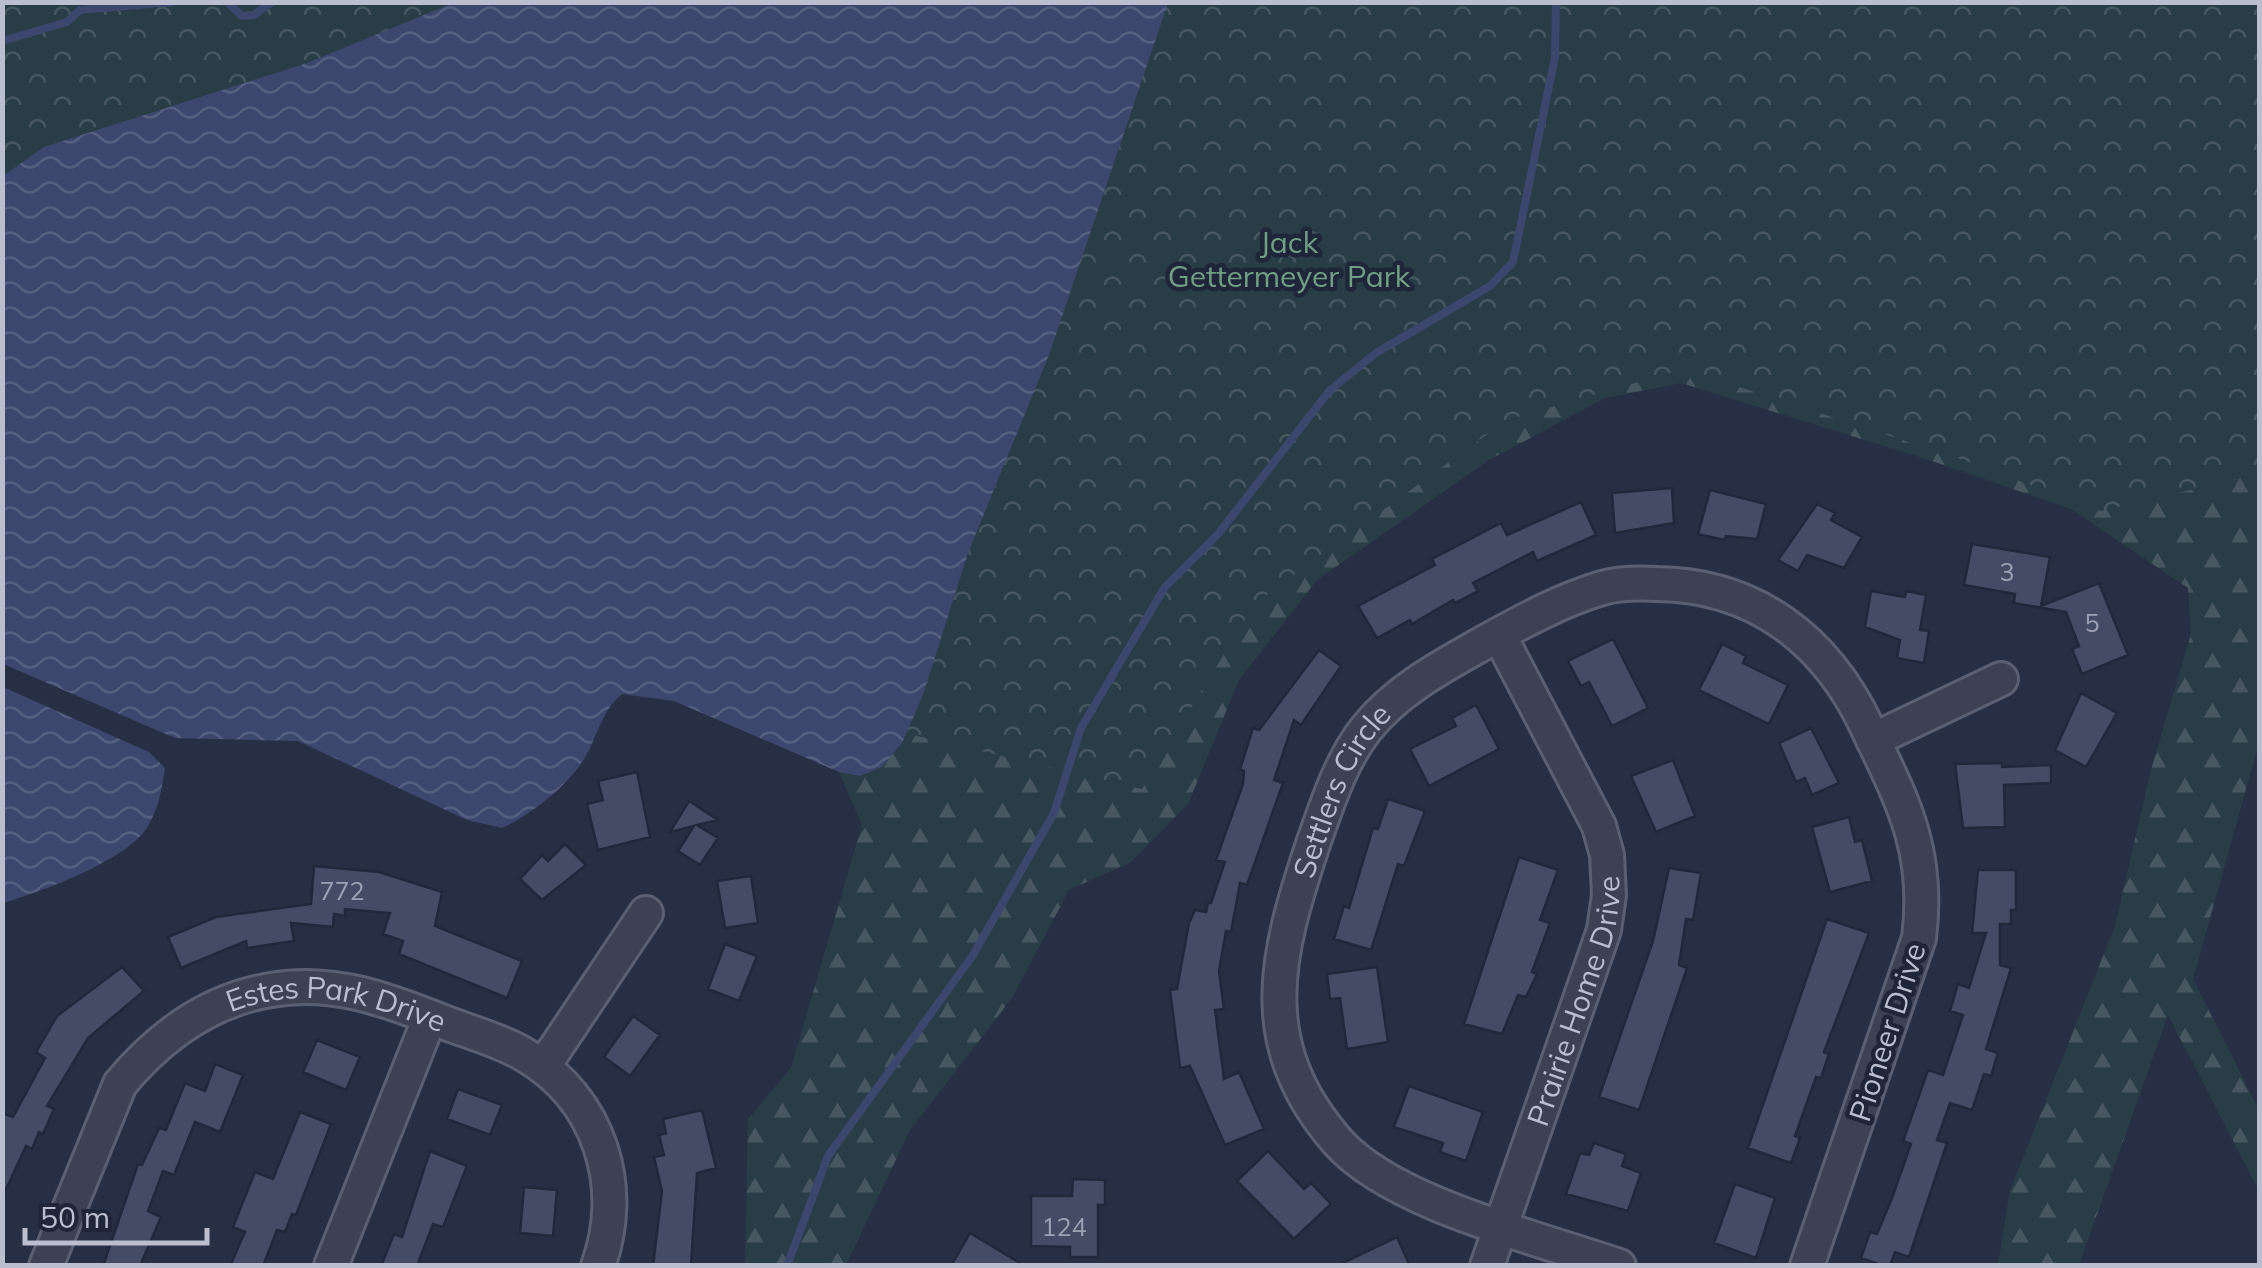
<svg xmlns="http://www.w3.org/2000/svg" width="2262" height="1268" viewBox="0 0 2262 1268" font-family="Mulish,sans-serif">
<defs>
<pattern id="forest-firs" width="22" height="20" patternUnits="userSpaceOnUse" patternTransform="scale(2.5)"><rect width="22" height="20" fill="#293d46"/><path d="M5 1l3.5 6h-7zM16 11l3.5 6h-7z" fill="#465760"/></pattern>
<pattern id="park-crowns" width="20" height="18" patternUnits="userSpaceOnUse" patternTransform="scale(2.5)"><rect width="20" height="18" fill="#293d46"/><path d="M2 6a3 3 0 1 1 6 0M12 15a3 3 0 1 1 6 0" fill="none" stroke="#465760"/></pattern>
<pattern id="water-waves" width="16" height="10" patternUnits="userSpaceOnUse" patternTransform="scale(2.5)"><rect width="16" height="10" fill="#3b476c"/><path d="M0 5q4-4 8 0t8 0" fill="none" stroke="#556080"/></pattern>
</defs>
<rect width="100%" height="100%" fill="#272f45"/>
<!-- forest -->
<path fill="url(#forest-firs)" d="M 2259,218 L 2260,739 L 2193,979 L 2259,1110 L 2259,1191 L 2168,1015 L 2079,1265 L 1998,1265 L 2010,1191 L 2115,926 L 2151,770 L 2191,634 L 2188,588 L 2071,509 L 1929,460 L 1681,383 L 1605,398 L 1489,460 L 1317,580 L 1239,680 L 1188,804 L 1131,862 L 1069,890 L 1012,998 L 910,1130 L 846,1265 L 745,1266 L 748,1119 L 791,1068 L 862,825 L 839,772 L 860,776 L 968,553 Z"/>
<!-- park -->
<path fill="url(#park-crowns)" d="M 2,3 L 585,3 L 3,193 Z
M 1108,3 L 2259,3 L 2259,474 L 2100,511 L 1958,458 L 1684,369 L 1507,420 L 1255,603 L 1142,789 L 850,720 Z"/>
<!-- water -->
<path fill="url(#water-waves)" d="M 453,3 L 1168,3 L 1049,355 L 968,553 L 923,695 L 902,743 L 882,767 L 860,776 L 839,772 L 674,701 L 622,694 C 604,709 600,727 590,748 C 575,781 534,813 502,828 L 467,820 L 298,741 L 175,738 L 3,664 L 3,176 L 44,147 L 307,63 Z
M 3,687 L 149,752 L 165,768 C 162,789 158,810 147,828 C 125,861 41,892 3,903 Z"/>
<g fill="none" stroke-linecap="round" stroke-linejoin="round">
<!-- stream -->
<path stroke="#3b476c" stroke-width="8" d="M 227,2 L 242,16 L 254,15 L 272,2
M 2,41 L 67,22 L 80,10 L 173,2
M 787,1266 L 828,1156 L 973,955 L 1054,813 L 1081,728 L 1165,587 L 1219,533 L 1330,390 L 1376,353 L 1490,286 L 1513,262 L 1555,57 L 1556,2"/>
</g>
<!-- building -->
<path fill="#444c65" stroke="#22283c" stroke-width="2.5" d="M 1672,488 L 1674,523 L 1615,533 L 1612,493 Z
M 1710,490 L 1766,504 L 1757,539 L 1726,536 L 1724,540 L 1698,534 Z
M 1581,502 L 1596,535 L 1537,561 L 1533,552 L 1473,583 L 1478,591 L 1455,603 L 1453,600 L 1412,624 L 1410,620 L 1377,638 L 1358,606 L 1435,565 L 1432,559 L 1501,523 L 1507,535 Z
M 1817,504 L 1835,513 L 1831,520 L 1862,537 L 1844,568 L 1807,555 L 1798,571 L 1778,560 Z
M 1972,544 L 2050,557 L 2041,606 L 2099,583 L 2128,655 L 2082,674 L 2072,649 L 2079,646 L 2066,612 L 2014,603 L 2015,594 L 1964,585 Z
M 1871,591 L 1905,597 L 1906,591 L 1926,595 L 1920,630 L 1929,631 L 1924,663 L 1897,658 L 1900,640 L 1865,627 Z
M 1613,639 L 1648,708 L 1612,726 L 1589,682 L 1581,686 L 1568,661 Z
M 1722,644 L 1746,656 L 1743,663 L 1788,685 L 1769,724 L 1699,690 Z
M 1319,650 L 1341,666 L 1301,725 L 1294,720 L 1274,780 L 1283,783 L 1247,885 L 1240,883 L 1231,932 L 1226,931 L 1219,971 L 1224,1009 L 1215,1010 L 1224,1079 L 1239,1072 L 1264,1129 L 1225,1145 L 1190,1066 L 1180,1068 L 1170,990 L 1177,989 L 1189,923 L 1195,910 L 1206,912 L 1208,903 L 1211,903 L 1225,862 L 1216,860 L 1243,784 L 1244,771 L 1240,769 L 1253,728 L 1259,730 Z
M 2081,693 L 2117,713 L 2086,767 L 2055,750 Z
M 1476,705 L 1499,749 L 1429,786 L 1410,749 L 1456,726 L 1452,718 Z
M 1811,728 L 1839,783 L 1812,795 L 1805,778 L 1796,782 L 1779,743 Z
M 1673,760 L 1695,816 L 1656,832 L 1631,776 Z
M 2002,763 L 2002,767 L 2051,765 L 2051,783 L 2004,785 L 2005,827 L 1963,828 L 1955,764 Z
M 637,772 L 650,837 L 598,850 L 587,804 L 603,800 L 598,781 Z
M 1388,799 L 1425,811 L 1404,866 L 1398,864 L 1371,950 L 1334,939 L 1344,906 L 1349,908 L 1373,828 L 1378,829 Z
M 689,801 L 718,820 L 697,825 L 718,838 L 700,865 L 678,851 L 694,826 L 670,832 Z
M 1849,817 L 1855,842 L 1862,840 L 1872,881 L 1830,892 L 1812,827 Z
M 565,844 L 586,865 L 542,900 L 520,879 L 542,855 L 548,861 Z
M 1519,857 L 1558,870 L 1540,920 L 1550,923 L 1532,972 L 1537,974 L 1526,997 L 1518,995 L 1502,1034 L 1464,1024 Z
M 314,866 L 379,872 L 442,892 L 435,926 L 522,961 L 507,998 L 399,954 L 403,941 L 383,934 L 390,913 L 345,909 L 345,916 L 334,914 L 333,927 L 291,923 L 294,941 L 247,948 L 246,941 L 181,968 L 168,937 L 216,917 L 311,904 Z
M 1669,868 L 1701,873 L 1693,920 L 1686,919 L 1679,965 L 1687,968 L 1639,1110 L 1599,1097 L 1653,941 Z
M 1978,870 L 2016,870 L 2016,910 L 2011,910 L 2011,924 L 2000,924 L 2000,965 L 2011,968 L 1986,1049 L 1998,1053 L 1991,1076 L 1984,1074 L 1972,1110 L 1950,1103 L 1937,1140 L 1947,1143 L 1909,1257 L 1895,1252 L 1890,1266 L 1884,1266 L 1861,1258 L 1870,1232 L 1877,1234 L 1892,1198 L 1911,1144 L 1903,1141 L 1928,1070 L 1943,1075 L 1963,1015 L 1950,1011 L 1958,984 L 1969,988 L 1986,933 L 1972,933 Z
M 751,876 L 758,923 L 725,928 L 717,881 Z
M 1827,919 L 1869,933 L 1824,1052 L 1829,1054 L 1821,1078 L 1816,1077 L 1795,1136 L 1800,1138 L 1791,1163 L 1748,1148 Z
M 725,944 L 757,956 L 739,1001 L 708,989 Z
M 122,967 L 144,991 L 88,1038 L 47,1106 L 54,1109 L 43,1134 L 39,1132 L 32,1149 L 26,1146 L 2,1198 L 2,1113 L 13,1117 L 45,1058 L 36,1052 L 57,1016 Z
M 1377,967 L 1388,1042 L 1347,1049 L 1340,998 L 1330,999 L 1327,974 Z
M 633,1016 L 660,1035 L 630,1076 L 604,1057 Z
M 317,1040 L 360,1057 L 346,1090 L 303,1072 Z
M 215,1064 L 243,1075 L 220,1132 L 195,1122 L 174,1175 L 163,1171 L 148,1211 L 161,1217 L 140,1266 L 103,1266 L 138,1164 L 142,1165 L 159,1128 L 166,1130 L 185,1083 L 205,1091 Z
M 1409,1086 L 1483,1112 L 1466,1161 L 1440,1152 L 1443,1143 L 1394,1127 Z
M 458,1089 L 502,1105 L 490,1135 L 447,1119 Z
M 702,1110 L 716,1168 L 697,1173 L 691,1266 L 653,1266 L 662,1191 L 654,1157 L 664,1155 L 659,1135 L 666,1133 L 663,1119 Z
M 300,1112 L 331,1124 L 296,1215 L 292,1214 L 285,1232 L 277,1230 L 263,1266 L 230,1266 L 245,1232 L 233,1227 L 255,1172 L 273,1179 Z
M 1594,1143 L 1626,1154 L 1622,1166 L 1641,1173 L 1628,1211 L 1566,1194 L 1580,1153 L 1589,1155 Z
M 430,1151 L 467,1166 L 443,1227 L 433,1224 L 417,1266 L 381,1266 L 394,1234 L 402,1237 Z
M 1268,1151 L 1304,1189 L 1311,1183 L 1331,1204 L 1294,1239 L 1237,1181 Z
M 1073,1179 L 1105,1180 L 1105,1205 L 1098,1205 L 1098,1257 L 1070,1257 L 1070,1247 L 1031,1246 L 1031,1196 L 1072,1196 Z
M 1735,1184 L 1775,1198 L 1756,1258 L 1714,1243 Z
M 524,1187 L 557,1190 L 553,1236 L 520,1233 Z
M 970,1233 L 1025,1266 L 951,1266 Z
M 1397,1237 L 1410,1266 L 1336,1266 Z"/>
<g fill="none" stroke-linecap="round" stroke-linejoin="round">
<!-- minor casing -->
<g stroke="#5a5f72" stroke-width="38">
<g id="minor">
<path d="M 1873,740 L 2001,679"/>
<path d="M 543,1067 L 646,913"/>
<path id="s1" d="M 46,1266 L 120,1084 C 160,1036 209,1000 271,990 C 332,979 385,999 441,1021 C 468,1032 500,1040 525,1055 C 600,1099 627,1187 598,1266"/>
<path d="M 331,1266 L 430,1017"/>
<path id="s2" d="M 1487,1266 L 1604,930 L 1609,895 L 1607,855 L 1599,826 L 1499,635"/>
<path id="s3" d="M 1619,1266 C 1539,1238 1393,1204 1338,1142 C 1252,1044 1276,955 1313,844 C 1327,805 1340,762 1366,729 C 1398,689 1443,666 1487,641 C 1523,621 1562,600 1602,588 C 1619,583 1640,583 1657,584 C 1755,585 1826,640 1867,727 C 1903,802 1930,851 1919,938 L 1807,1266"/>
</g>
</g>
<!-- minor -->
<use href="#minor" stroke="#3c4254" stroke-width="32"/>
</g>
<g text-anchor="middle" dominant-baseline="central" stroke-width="9" stroke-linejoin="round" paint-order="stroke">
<!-- number labels -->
<g font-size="25" fill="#9ca2b4">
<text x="2007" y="571">3</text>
<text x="2092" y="622">5</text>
<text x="342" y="890">772</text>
<text x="1064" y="1226">124</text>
</g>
<!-- park labels -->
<g font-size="30" fill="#709f83" stroke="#20263a">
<text x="1289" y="242">Jack<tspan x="1289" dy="34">Gettermeyer Park</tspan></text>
</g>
<!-- street labels -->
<g font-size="30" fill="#babece" stroke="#20263a">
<text stroke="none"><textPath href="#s3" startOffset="688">Settlers Circle</textPath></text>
<text stroke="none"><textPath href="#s2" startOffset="280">Prairie Home Drive</textPath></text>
<text stroke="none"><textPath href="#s1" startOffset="445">Estes Park Drive</textPath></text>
<text transform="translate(1887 1032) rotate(-72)">Pioneer Drive</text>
</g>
</g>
<!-- border -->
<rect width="2262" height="1268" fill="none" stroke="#babece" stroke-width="10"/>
<!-- scale -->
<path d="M25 1228v15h182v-15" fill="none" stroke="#babece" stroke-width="5"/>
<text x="40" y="1228" font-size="30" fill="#babece" stroke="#20263a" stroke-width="8" paint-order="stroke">50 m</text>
</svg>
